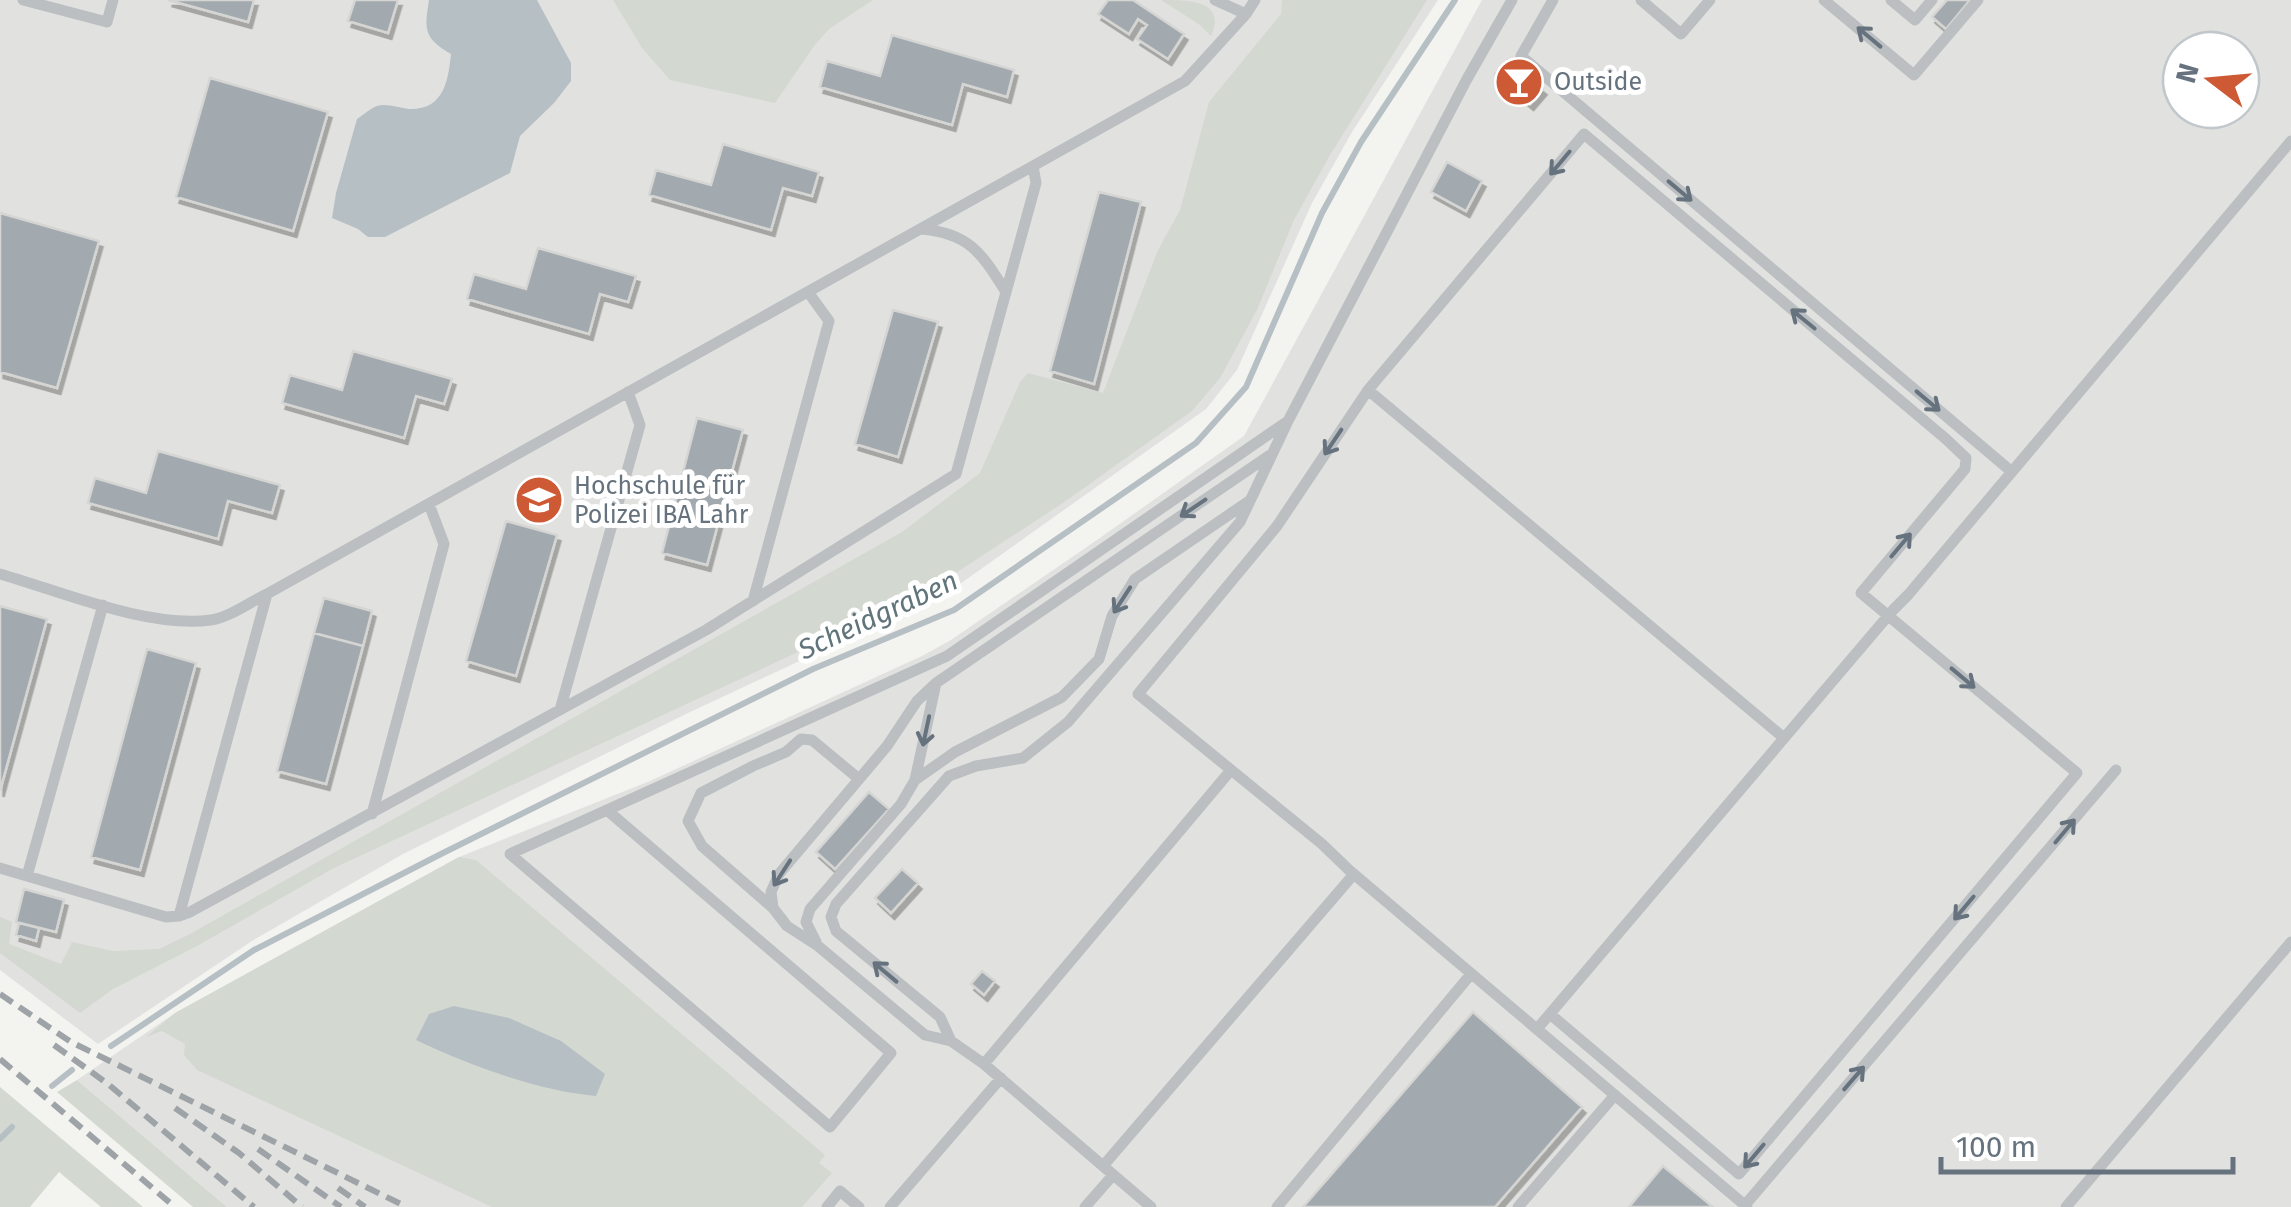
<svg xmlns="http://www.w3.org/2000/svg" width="2291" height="1207" viewBox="0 0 2291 1207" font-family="'Fira Sans',sans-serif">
<defs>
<filter id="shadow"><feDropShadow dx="3.5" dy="6" stdDeviation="0" flood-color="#0004"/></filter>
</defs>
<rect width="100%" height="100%" fill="#f3f3f0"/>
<!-- built -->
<path fill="#e1e2e0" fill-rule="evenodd" d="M 0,0 L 1438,0 L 1352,132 L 1312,203 L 1237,370 L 1206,409 L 950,591 L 688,713 L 403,854 L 252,941 L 98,1044 L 0,970 Z
M 1482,0 L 2291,0 L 2291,1207 L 227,1207 L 77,1080 L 175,1013 L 459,857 L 650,781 L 924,655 L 951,640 L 1097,540 L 1244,436 ZM 2181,50 L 2241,50 L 2241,110 L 2181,110 Z"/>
<!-- green -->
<path fill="#d3d8d0" d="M 613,0 L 873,0 L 829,29 L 814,46 L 775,103 L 670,80 L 642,48 Z
M 1161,0 C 1189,0 1227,0 1211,36 L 1200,25 Z
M 1282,0 L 1427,0 L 1330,155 L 1294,220 L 1257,310 L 1220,378 L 1192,411 L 1063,503 L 925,593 L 334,868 L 197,946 L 113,989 L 80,1013 L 0,953 L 0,917 L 12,922 L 9,944 L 61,964 L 72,942 L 113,951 L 159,949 L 190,934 L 902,532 L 980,473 L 1020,382 L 1028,373 L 1103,393 L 1158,250 L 1180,210 L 1209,102 L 1281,14 Z
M 459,857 L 476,860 L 825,1155 L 819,1163 L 832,1173 L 802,1207 L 492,1207 L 197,1070 L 184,1055 L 185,1044 L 162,1031 L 146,1037 L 175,1013 Z
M 77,1080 L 227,1207 L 193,1207 L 57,1092 Z
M 0,1087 L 143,1207 L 101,1207 L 59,1172 L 30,1207 L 0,1207 Z"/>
<!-- water -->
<path fill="#b6bfc4" d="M 429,0 L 537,0 L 571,63 L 571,81 L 554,103 L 520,136 L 510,173 L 385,237 L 368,237 L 358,229 L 332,218 L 336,193 L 357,119 C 363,115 371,108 377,106 C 386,103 399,108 409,109 C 443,110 448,83 451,54 C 424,38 424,30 429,0 Z
M 454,1006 L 509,1018 L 561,1041 L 605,1074 L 596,1096 C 538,1091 469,1065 416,1040 L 429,1014 Z"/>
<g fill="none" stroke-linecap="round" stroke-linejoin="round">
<!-- stream -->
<path stroke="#b6bfc4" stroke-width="6" d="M 111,1046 L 254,950 L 439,855 L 813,669 L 954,610 L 1196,443 L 1246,387 L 1322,213 L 1361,142 L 1455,0
M 52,1086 L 72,1070
M 0,1139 L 12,1127"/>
</g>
<!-- building -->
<path fill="#a3aaaf" stroke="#d5d5d3" stroke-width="2.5" filter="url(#shadow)" d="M 168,0 L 254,0 L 248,22 Z
M 355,0 L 398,0 L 388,33 L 348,21 Z
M 1108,0 L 1133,0 L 1184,34 L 1168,59 L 1137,39 L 1147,25 L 1138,19 L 1129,34 L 1098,14 Z
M 1947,0 L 1970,0 L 1946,29 L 1932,17 Z
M 892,35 L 1014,70 L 1007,97 L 963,84 L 952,125 L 820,87 L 827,61 L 880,76 Z
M 1508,60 L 1543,89 L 1530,104 L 1495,74 Z
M 210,78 L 328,112 L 293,231 L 176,197 Z
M 723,144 L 819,172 L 812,196 L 783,188 L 771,230 L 649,195 L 656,170 L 711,185 Z
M 1447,162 L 1482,181 L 1466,211 L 1431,192 Z
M 1099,192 L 1141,202 L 1094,384 L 1050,371 Z
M 0,213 L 99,241 L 57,388 L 0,372 Z
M 538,248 L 636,276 L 628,302 L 600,294 L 589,334 L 467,299 L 474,274 L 526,289 Z
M 893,310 L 938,322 L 898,457 L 855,444 Z
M 353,351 L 452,379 L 444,404 L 416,396 L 404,438 L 282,403 L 290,375 L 342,390 Z
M 697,418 L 743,430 L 707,565 L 662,553 Z
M 158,451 L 280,485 L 272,513 L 228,501 L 218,539 L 88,503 L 95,478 L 146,493 Z
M 506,521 L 557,535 L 516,676 L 466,661 Z
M 324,598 L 372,611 L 363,646 L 314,633 Z
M 0,606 L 47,619 L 0,791 Z
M 314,633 L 363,646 L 326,784 L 277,771 Z
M 147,649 L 196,663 L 140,870 L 91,857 Z
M 869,792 L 889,809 L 835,869 L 816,852 Z
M 902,869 L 918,883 L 891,913 L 875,898 Z
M 24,889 L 64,900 L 56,932 L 16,922 Z
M 19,923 L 39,928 L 36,941 L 16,935 Z
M 982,971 L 995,981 L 984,995 L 971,984 Z
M 1473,1012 L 1582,1107 L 1495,1207 L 1303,1207 Z
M 1663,1166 L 1713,1207 L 1629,1207 Z"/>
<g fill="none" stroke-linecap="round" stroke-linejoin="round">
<!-- lane -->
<path stroke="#bbbfc2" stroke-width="11" d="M 23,0 L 107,22 L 113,0
M 1215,0 L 1246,14
M 1553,0 L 1521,56 L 2012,472
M 1641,0 L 1681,34 L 1710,0
M 1824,0 L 1914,75 L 1978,0
M 1891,0 L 1915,20 L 1932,0
M 1006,292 L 1036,183 L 1033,166
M 1368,390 L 1784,738
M 0,574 C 60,591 149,629 211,620 C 230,617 250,602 267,594 L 1185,81 L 1246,14 L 1255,0
M 753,601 L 829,321 L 808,292
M 936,683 L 917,701 L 887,746 L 779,874 L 771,892 L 773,908 L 787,926 L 818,946 L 925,1035 L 951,1041 L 984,1064 L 1103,1166
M 560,710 L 640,425 L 628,392
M 915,780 L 936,683 L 1270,455
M 608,811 L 891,1053 L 830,1127 L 510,854 L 947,656 L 1288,421
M 372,814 L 444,544 L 429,504
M 0,868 L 166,917 L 179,916 L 190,912 L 706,630 L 956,474 L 1006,292 C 982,254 970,233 921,229
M 27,876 L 103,605
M 773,908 L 702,846 L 688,821 L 701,793 L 753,766 L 786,752 L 801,739 L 812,740 L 859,779
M 179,916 L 267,594
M 816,942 L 806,922 L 810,909 L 901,804 L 915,780 L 955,752 L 1062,697 L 1099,659 L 1112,616 L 1135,579 L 1249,501
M 1550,1014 L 1739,1174 L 2077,773 L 1861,593 L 1965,469 L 1966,458 L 1946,439 L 1584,134 L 1368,390 L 1277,526 L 1138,694 L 1322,844 L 1349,870 L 1747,1207
M 1537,1029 L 1893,610 L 1908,595 L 2291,141
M 951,1041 L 940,1017 L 836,931 L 831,917 L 836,904 L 949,776 L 976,766 L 1023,758 L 1068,722 L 1240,522 L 1288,421 L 1467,79 L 1512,0
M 984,1064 L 1231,770
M 1745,1205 L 2116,770
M 827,1207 L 840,1191 L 859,1207
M 890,1207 L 1001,1078
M 1085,1207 L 1113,1175
M 1151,1207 L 1103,1166 L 1354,874
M 1277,1207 L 1471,974
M 1518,1207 L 1615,1095
M 2066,1207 L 2291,942"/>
<!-- rail -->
<path stroke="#9da3a7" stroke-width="6" stroke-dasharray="15 8" stroke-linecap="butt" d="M 0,994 L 71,1042 L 407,1207
M 54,1045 L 108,1084 L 254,1207
M 0,1059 L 175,1207
M 175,1108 L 239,1153 L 302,1207
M 258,1149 L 341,1207
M 338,1188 L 365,1207"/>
</g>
<!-- one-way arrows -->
<defs><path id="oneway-shaft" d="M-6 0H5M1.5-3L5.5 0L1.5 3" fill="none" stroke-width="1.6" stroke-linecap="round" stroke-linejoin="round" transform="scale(2.5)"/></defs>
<g stroke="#66737e">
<use href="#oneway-shaft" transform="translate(1869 37) rotate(-140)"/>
<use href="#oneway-shaft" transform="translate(1560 163) rotate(130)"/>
<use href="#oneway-shaft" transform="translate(1680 191) rotate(40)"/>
<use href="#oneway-shaft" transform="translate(1803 319) rotate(-141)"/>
<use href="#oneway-shaft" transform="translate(1928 401) rotate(40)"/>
<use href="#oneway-shaft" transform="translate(1333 442) rotate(124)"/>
<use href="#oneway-shaft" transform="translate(1193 508) rotate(146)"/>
<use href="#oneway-shaft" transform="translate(1901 545) rotate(-50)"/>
<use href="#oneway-shaft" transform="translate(1122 600) rotate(123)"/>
<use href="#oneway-shaft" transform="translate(1963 678) rotate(40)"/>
<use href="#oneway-shaft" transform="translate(926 731) rotate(102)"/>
<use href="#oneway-shaft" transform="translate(2065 831) rotate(-50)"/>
<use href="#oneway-shaft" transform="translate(782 873) rotate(123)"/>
<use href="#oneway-shaft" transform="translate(1964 908) rotate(130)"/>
<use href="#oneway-shaft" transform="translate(885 972) rotate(-140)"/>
<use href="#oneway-shaft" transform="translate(1854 1078) rotate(-49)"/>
<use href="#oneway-shaft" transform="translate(1754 1156) rotate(130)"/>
</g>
<!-- icons -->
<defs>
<g id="bar-disc" transform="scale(2.5)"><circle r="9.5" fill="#ce5935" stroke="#fff"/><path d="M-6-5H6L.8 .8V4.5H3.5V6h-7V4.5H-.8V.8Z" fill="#fff"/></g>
<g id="university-disc" transform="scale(2.5)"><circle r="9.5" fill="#ce5935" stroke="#fff"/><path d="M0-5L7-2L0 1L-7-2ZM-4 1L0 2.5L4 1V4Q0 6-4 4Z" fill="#fff"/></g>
</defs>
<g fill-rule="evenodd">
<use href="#bar-disc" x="1519" y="82"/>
<use href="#university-disc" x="539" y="500"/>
</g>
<g text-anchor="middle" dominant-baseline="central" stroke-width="10" stroke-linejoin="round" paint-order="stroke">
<!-- poi labels -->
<g font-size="25" fill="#66737e" stroke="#fff" text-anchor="start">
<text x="1554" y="82">Outside</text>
<text x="574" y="486">Hochschule für<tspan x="574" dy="29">Polizei IBA Lahr</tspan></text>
</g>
<!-- water labels -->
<g font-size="28" font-style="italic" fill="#62747b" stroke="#fff">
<text transform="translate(878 615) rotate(-25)">Scheidgraben</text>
</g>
</g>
<!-- north arrow -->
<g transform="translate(2211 80) rotate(286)"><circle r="48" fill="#ffffff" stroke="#c2c7cb" stroke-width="2.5"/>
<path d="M0-8L18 38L0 25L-18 38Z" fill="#ce5935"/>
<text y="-15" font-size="28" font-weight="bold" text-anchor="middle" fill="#66737e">N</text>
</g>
<!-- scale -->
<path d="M1941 1157v15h292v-15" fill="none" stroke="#66737e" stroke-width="5"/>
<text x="1956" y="1157" font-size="30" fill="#66737e" stroke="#ffffff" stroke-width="8" paint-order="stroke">100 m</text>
</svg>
